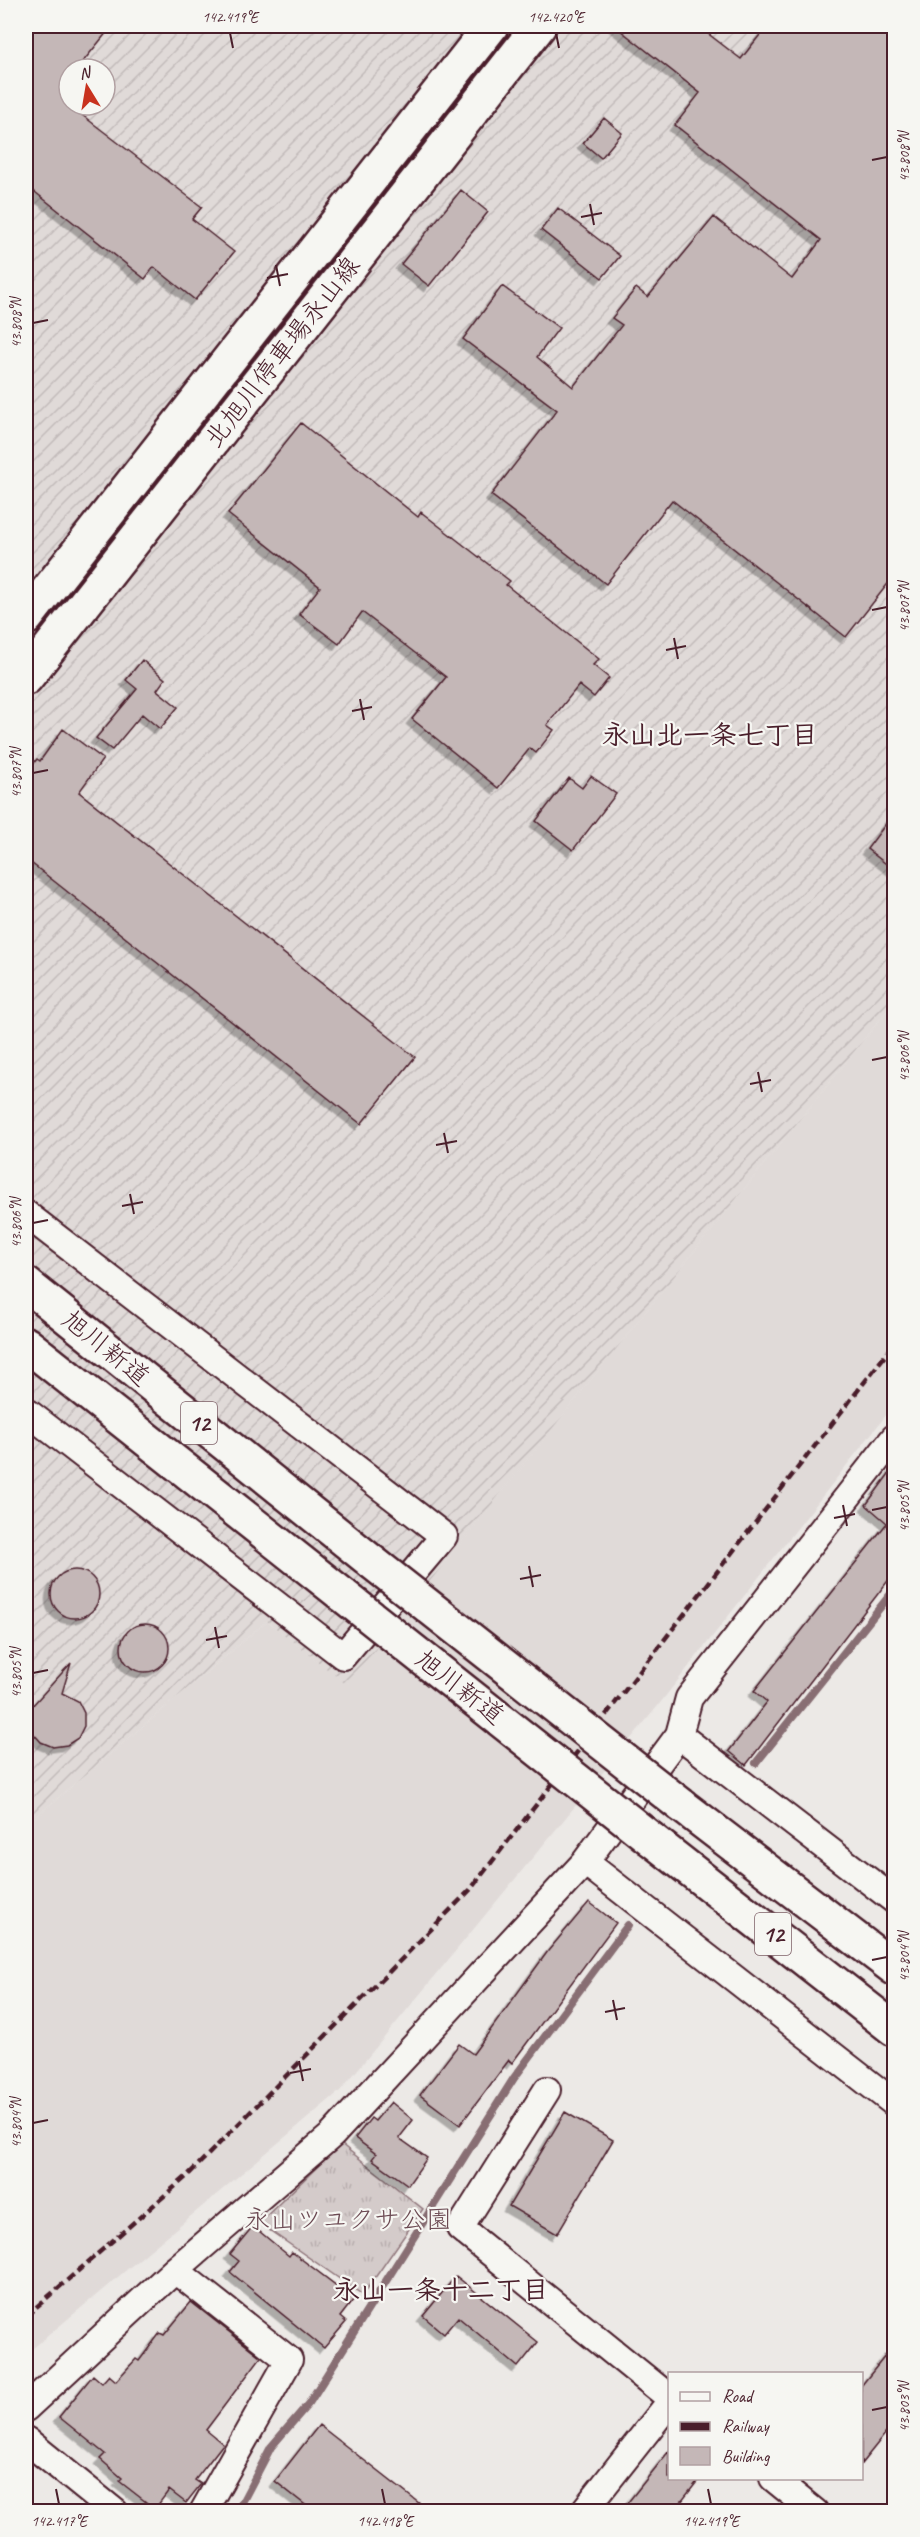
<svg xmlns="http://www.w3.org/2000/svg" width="920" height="2537" viewBox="0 0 920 2537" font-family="Caveat,'Klee One',sans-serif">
<defs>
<pattern id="industrial-furrows" width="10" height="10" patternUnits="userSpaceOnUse" patternTransform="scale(1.5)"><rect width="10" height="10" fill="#e0dad8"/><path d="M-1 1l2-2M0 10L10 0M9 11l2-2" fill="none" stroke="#c2bbba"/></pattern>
<pattern id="grass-tufts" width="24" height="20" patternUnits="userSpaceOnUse" patternTransform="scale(1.5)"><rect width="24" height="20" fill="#d4cbca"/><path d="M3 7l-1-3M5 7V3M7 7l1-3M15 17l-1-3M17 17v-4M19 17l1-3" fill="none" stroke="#b8aeae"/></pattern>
<filter id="shadow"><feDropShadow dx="-5.5" dy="5.5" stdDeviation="0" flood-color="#0004"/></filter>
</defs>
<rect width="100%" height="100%" fill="#ece9e6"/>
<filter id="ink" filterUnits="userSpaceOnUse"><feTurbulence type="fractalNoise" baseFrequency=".0167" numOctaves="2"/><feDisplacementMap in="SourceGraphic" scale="12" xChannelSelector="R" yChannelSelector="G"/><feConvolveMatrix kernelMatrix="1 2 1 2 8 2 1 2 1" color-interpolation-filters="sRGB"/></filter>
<g filter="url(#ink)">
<!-- built -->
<path fill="#e0dad8" d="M 894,1002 L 894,1405 L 657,1707 L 340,2091 L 26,2354 L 26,1825 L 267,1621 L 347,1684 Z"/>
<!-- industrial -->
<path fill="url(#industrial-furrows)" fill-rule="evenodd" d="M 26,26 L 894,26 L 894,1002 L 347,1685 L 267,1621 L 26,1825 ZM 69,69 L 105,69 L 105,105 L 69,105 Z"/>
<!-- grass -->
<path fill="url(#grass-tufts)" stroke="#8f757a" stroke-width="1.5" d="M 341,2144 L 423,2209 L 363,2295 L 259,2223 Z"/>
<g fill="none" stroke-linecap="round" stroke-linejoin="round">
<!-- stream -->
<path stroke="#886e73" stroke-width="8" d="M 756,1763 L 894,1590
M 237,2512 L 271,2447 L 309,2403 L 514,2078 L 628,1925"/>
</g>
<!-- building -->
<path fill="#c4b7b7" stroke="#4a1f2b" stroke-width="1.5" filter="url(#shadow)" d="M 26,26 L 112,26 L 77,69 L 69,69 L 69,105 L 202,207 L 192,219 L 234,252 L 195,300 L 154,267 L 145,279 L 26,185 Z
M 615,26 L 698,26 L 741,59 L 767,26 L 894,26 L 894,576 L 846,637 L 672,500 L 606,584 L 491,495 L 557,410 L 463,339 L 502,286 L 559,328 L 537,357 L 573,387 L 622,325 L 612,318 L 636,288 L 648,297 L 714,217 L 792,279 L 821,240 L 675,125 L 700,93 Z
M 604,118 L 622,133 L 601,158 L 583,143 Z
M 461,190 L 488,212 L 429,286 L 401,264 Z
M 558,208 L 620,256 L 602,278 L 541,230 Z
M 301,423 L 418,517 L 421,512 L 510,581 L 506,585 L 599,659 L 593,665 L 609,678 L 594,697 L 579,685 L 547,725 L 554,730 L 536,753 L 530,748 L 498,788 L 412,719 L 446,677 L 362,612 L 339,644 L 299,614 L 320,587 L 228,514 Z
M 142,660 L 165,679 L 157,690 L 178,707 L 160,729 L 142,714 L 112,750 L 96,738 L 137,689 L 126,680 Z
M 63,729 L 103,759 L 79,792 L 415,1057 L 361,1124 L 26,859 L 26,773 L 37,759 L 40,761 Z
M 591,776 L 616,794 L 573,850 L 536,821 L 569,778 L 582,788 Z
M 894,813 L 894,870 L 867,849 Z
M 894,1467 L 894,1573 L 746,1765 L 729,1751 L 767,1702 L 754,1691 L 887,1523 L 866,1505 Z
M51 1594a24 24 0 1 1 48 0a24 24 0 1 1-48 0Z
M121 1648a24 24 0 1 1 48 0a24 24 0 1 1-48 0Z
M 71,1663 L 62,1693 L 78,1701 L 84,1713 L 84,1726 L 78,1738 L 67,1745 L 53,1747 L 41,1742 L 32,1732 L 29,1719 L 32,1706 Z
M 589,1902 L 616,1923 L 512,2063 L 509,2060 L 460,2125 L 420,2095 L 459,2044 L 473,2054 L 548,1951 Z
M 391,2102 L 413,2120 L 399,2138 L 427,2158 L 408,2185 L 372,2159 L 376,2154 L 355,2138 L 371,2118 L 375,2121 Z
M 565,2112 L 613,2140 L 557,2234 L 509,2206 Z
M 253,2226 L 289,2256 L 292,2252 L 354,2299 L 340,2317 L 346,2322 L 324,2348 L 230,2272 L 239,2261 L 230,2254 Z
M 456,2276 L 538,2342 L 518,2367 L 458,2317 L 444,2334 L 423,2316 Z
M 191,2302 L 261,2357 L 206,2430 L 223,2444 L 195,2480 L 201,2484 L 186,2503 L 169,2490 L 155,2509 L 119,2481 L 122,2478 L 100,2459 L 105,2454 L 59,2417 L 93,2375 L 102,2383 L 109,2375 L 116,2381 L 136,2359 L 139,2361 L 160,2333 L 164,2335 Z
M 894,2345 L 894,2423 L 861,2464 L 861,2386 Z
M 319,2425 L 429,2511 L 313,2511 L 275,2481 Z
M 669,2451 L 669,2478 L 700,2478 L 674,2511 L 621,2511 Z"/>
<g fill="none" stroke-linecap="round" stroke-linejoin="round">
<!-- minor casing -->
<g stroke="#4a1f2b" stroke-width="30">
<path id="minor" d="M 26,1214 L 444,1536 L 343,1656 L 26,1411
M 679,1735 L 689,1698 L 894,1438
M 585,1862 L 894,2103
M 547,2090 L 460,2228 L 670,2398
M 175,2270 L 289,2360 L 203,2512
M 26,2408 L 175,2270 L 332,2135 L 585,1862 L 679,1735 L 894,1900
M 26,2440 L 115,2512
M 773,2478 L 815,2512
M 583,2512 L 670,2402"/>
</g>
<!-- major casing -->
<g stroke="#4a1f2b" stroke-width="38">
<path id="major" d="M 26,618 L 491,26
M 26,678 L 539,26"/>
</g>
<!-- highway casing -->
<g stroke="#4a1f2b" stroke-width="38">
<path id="highway" d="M 26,1284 L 372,1562
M 26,1344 L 344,1596
M 681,1805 L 894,1968
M 651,1839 L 894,2029"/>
</g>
<!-- minor -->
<use href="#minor" stroke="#f6f6f2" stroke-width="26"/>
<!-- major -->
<use href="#major" stroke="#f6f6f2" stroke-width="33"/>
<!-- highway -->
<use href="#highway" stroke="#f6f6f2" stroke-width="33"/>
<!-- rail -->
<path stroke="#4a1f2b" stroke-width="4.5" stroke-dasharray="9 4.5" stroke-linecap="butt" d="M 26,2316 L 186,2177 L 470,1890 L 894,1344"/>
<!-- highway-bridge casing -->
<g stroke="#4a1f2b" stroke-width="38" stroke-linecap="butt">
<path id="highway-bridge" d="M 372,1562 L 681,1805
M 344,1596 L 651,1839"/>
</g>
<!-- highway-bridge -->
<use href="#highway-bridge" stroke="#f6f6f2" stroke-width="33"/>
</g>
</g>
<!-- ticks -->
<path fill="none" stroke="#4a1f2b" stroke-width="2" d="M 230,33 L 233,48M 556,33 L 559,48M 872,160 L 887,157M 590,204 L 594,225M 581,217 L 602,213M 276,265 L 280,286M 267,278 L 288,274M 33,323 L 48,320M 872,610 L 887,607M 674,638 L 678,659M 666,650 L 686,646M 360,699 L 364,720M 352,711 L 372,707M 33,773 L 48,770M 872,1060 L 887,1057M 758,1072 L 762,1092M 750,1084 L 771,1080M 444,1133 L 448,1153M 436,1145 L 457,1141M 130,1194 L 134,1214M 122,1206 L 143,1202M 33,1223 L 48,1220M 843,1505 L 847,1526M 872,1510 L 887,1507M 834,1518 L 855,1514M 529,1566 L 533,1587M 520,1579 L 541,1575M 215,1627 L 219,1648M 206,1640 L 227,1636M 33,1673 L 48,1670M 872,1960 L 887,1957M 613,2000 L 617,2020M 605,2012 L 625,2008M 299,2061 L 303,2081M 290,2073 L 311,2069M 33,2123 L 48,2120M 872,2410 L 887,2407M 56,2489 L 59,2504M 382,2489 L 385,2504M 708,2489 L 711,2504"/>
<g text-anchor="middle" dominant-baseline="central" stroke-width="4.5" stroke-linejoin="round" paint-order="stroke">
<!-- shield labels -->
<g fill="#f6f6f2" stroke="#7e6067" stroke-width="1.5">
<rect x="181" y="1402" width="36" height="42" rx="4.5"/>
<rect x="755" y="1913" width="36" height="42" rx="4.5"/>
</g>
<g font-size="24" font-weight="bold" fill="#4a1f2b">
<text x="199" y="1423">12</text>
<text x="773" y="1934">12</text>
</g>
<!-- street labels -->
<g font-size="26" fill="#4a1f2b" stroke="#f6f6f2">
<text transform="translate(282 352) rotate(-52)">北旭川停車場永山線</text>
<text transform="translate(106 1348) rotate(39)">旭川新道</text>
<text transform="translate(460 1687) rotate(38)">旭川新道</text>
</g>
<!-- park labels -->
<g font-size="26" fill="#6c4a53" stroke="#f6f6f2">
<text x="348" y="2219">永山ツユクサ公園</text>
</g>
<!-- neighbourhood labels -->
<g font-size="27" font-weight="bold" fill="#4a1f2b" stroke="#f6f6f2">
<text x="710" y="735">永山北一条七丁目</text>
<text x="441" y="2290">永山一条十二丁目</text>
</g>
</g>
<!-- margin -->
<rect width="920" height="2537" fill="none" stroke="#f6f6f2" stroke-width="66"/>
<!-- legend -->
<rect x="668" y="2372" width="195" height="108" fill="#f6f6f2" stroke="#b1a0a2" stroke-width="1.5"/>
<rect x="680" y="2392" width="30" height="9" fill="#f6f6f2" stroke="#b1a0a2" stroke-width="1.5"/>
<text x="722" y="2402" font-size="18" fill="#4a1f2b">Road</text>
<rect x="680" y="2422" width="30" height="9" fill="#4a1f2b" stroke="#b1a0a2" stroke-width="1.5"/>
<text x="722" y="2432" font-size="18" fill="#4a1f2b">Railway</text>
<rect x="680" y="2447" width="30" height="18" fill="#c4b7b7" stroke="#b1a0a2" stroke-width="1.5"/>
<text x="722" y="2462" font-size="18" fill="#4a1f2b">Building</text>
<!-- north arrow -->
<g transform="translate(87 87) rotate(349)"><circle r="28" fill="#f6f6f2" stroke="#b1a0a2" stroke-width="1.5"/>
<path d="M0-4.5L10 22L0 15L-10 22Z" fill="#c8321e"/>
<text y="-9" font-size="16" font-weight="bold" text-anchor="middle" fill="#4a1f2b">N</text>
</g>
<rect x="33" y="33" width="854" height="2471" fill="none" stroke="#4a1f2b" stroke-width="2"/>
<g font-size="15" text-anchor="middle" fill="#4a1f2b">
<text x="230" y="22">142.419°E</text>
<text x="556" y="22">142.420°E</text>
<text transform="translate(904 157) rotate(-90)" y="5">43.808°N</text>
<text transform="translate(16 323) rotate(-90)" y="5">43.808°N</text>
<text transform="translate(904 607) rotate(-90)" y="5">43.807°N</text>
<text transform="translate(16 773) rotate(-90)" y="5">43.807°N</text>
<text transform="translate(904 1057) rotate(-90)" y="5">43.806°N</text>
<text transform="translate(16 1223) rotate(-90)" y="5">43.806°N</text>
<text transform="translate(904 1507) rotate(-90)" y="5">43.805°N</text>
<text transform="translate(16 1673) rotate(-90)" y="5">43.805°N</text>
<text transform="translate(904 1957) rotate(-90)" y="5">43.804°N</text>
<text transform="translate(16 2123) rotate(-90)" y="5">43.804°N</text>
<text transform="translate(904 2407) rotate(-90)" y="5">43.803°N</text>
<text x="59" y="2526">142.417°E</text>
<text x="385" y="2526">142.418°E</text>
<text x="711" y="2526">142.419°E</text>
</g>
</svg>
